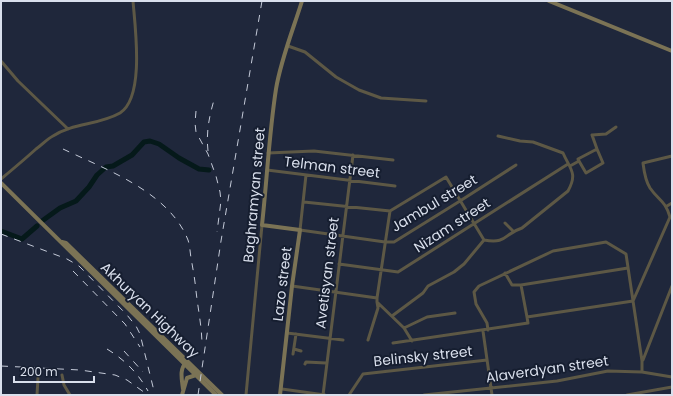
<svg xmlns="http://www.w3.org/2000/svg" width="673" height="396" viewBox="0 0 673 396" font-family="Poppins,sans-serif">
<rect width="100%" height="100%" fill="#1f273b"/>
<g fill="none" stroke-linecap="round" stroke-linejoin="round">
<!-- river -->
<path stroke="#05191a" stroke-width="5" d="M 42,221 L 60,208 L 76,201 L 89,187 L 97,175 L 106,167 L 113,166 L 132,155 L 144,142 L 150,141 L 159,144 L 179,158 L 199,169 L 209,170
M 1,231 L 22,239 L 37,226"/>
<!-- street -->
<path stroke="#5d5845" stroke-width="3" d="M 288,46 L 305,52 L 336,77 L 359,90 L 381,98 L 426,101
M 1,61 L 18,81 L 68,129
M 597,149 L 592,135 L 606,134 L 616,127
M 268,153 L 314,151 L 393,160
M 570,166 L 579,161 L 578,159 L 597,149 L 603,163 L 586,173 L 579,161
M 267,170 L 395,186
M 306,175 L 300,230 L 385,242 L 394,242 L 460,201 L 516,165
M 1,179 C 13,169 25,159 36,149 C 42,145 47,139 53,136 C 73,123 99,125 120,113 C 145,97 135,27 133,1
M 304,202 L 390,211 L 446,177 L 484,240
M 667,206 L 672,203
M 505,223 L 513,231
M 484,240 C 508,244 503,234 522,228 L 568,191 C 578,173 570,169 563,153 L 533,142 L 520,141 L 498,136
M 339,264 L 398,272 L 568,164
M 505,273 L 512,285 L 521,285
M 292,286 L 377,298 L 377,302 L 404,328 L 412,341
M 377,298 L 390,211
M 392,316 L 423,293 L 428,286 L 454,272 L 464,264 L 484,240
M 527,317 L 521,285 L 628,268
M 404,328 L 427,317 L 455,313
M 488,330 L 487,323 L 476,304 L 474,292 L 479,286 L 553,251 L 606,242 L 626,254 L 642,361 L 642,372
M 483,331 L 492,395
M 287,333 L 343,340
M 368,340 L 378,308 L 377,302
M 393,343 L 528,323 L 527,317 L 633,301 L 670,217 C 665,200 659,201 650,188 C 645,180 644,171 643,163 L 672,156
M 294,349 L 301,351
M 293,354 L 296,334
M 643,360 L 672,286
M 305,364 L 306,362 L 326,363
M 62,375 L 64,385 L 70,395
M 282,389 L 325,395
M 37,395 L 38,378
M 246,395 L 262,225
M 323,395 L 353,155
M 349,395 L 363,374 L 487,360
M 424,395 L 557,381 L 608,371 L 642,372 L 672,377
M 627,395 L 672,387"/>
<!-- secondary -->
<path stroke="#7b7355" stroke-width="4" d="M 549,1 L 672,51
M 1,183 L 216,395
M 62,242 L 66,243 L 222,395
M 183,389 C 182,380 179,369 186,363
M 182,395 L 187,378 L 196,375
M 280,395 L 292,286 L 300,230 L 262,225 C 267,180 269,134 276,89 C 281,59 293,30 302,1"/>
<!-- rail -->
<path stroke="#c4cad8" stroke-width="1" stroke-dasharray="7 7" stroke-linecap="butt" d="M 196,111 L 195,123 L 196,132 L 208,154 L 216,176 L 220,192 L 221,201 L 217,232
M 63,149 C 107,170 169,192 188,240 C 190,246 190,252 191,258 C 193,269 195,280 196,291 C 198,309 202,327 202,346
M 208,151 C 206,133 209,117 214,100
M 1,234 L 67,259 L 79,266 L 127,315 L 136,326 L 140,334 L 155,395
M 73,271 L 125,324 L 140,347
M 107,349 C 125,360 138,373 148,391
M 124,351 L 143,372
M 1,366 L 80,370 L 115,375 L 127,380 L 148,395
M 198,395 L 221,241 L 262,1"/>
</g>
<g text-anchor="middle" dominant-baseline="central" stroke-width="4" stroke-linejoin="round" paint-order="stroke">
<!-- street labels -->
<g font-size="14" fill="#d9dfec" stroke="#161e30">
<text transform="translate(332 167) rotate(7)">Telman street</text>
<text transform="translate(254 195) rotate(-85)">Baghramyan street</text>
<text transform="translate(434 203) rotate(-31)">Jambul street</text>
<text transform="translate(452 225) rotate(-33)">Nizam street</text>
<text transform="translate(327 273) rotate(-83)">Avetisyan street</text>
<text transform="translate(282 284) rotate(-83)">Lazo street</text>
<text transform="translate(150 310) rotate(44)">Akhuryan Highway</text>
<text transform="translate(423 356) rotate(-6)">Belinsky street</text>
<text transform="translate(547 369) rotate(-8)">Alaverdyan street</text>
</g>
</g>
<!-- border -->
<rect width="673" height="396" fill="none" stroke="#d9dfec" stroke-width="4"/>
<!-- scale -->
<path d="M14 376v6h80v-6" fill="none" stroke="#d9dfec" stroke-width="2"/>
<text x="20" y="376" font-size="12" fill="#d9dfec" stroke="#161e30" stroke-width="3" paint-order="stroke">200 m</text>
</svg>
